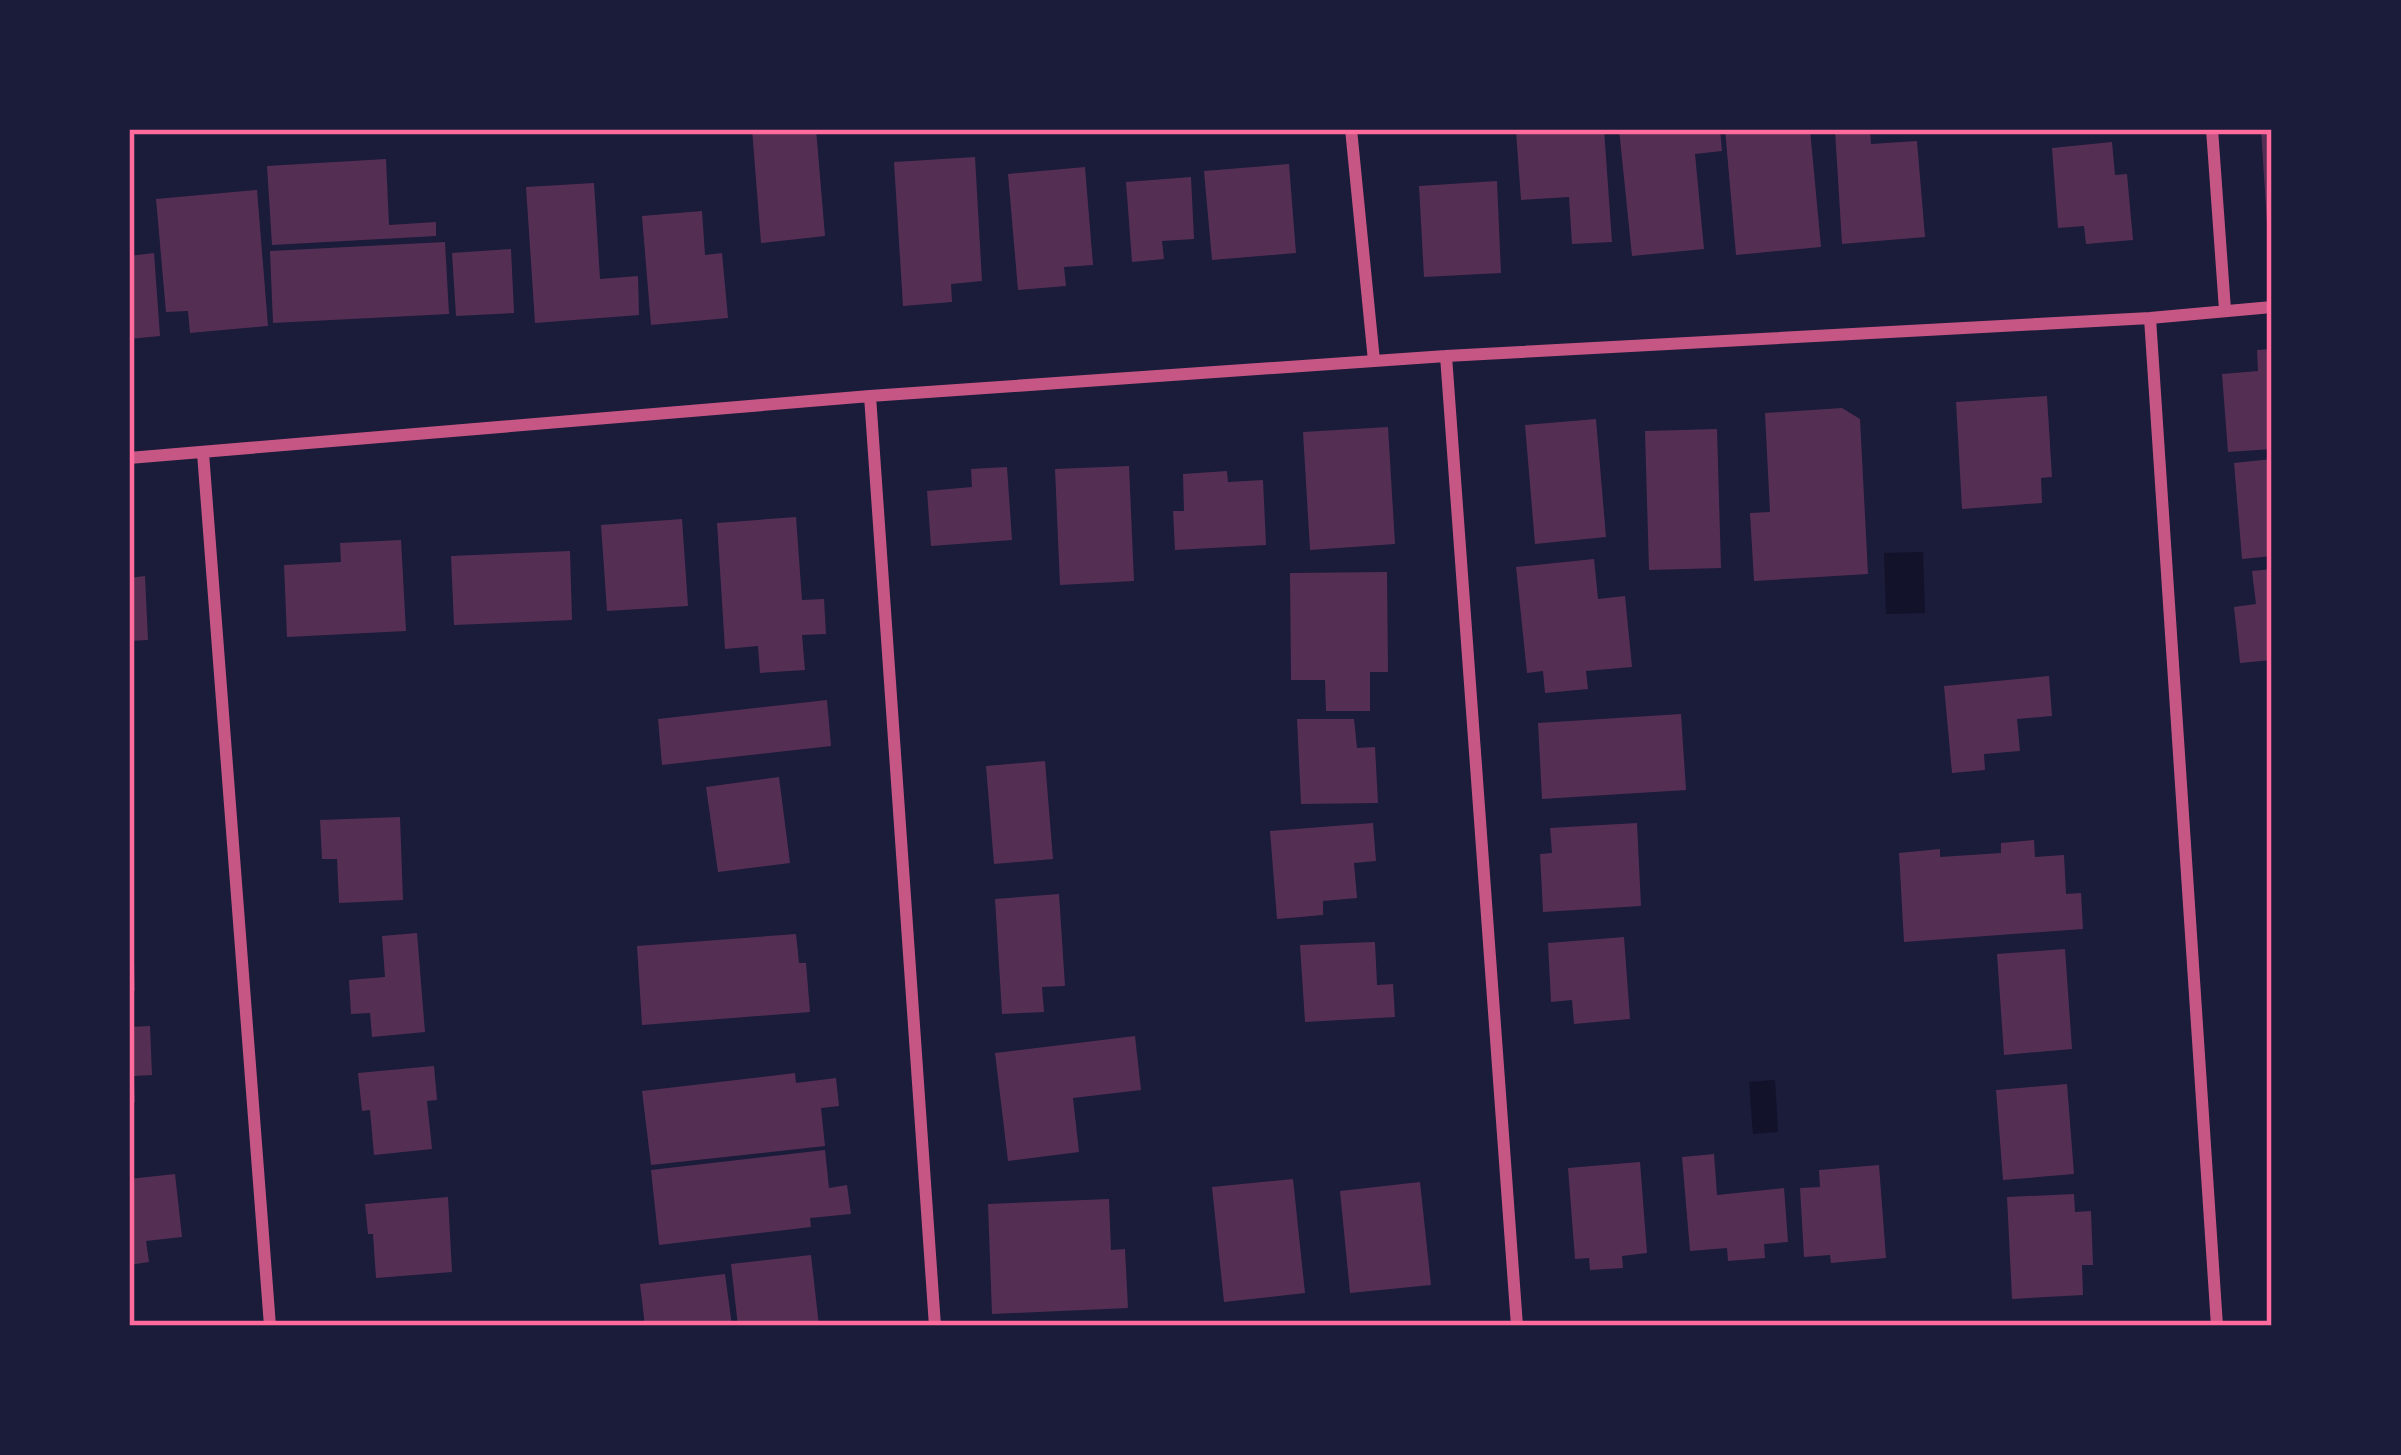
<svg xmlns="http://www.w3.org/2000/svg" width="2401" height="1455" viewBox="0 0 2401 1455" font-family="'Exo 2',sans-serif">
<rect width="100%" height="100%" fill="#1b1b3a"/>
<!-- water -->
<path fill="#12122b" d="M 1923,552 L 1925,613 L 1886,614 L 1884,553 Z
M 1775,1080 L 1778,1132 L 1753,1134 L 1749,1082 Z"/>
<!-- building -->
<path fill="#542f53" d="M 752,129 L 816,129 L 825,236 L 761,243 Z
M 1540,129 L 1604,129 L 1612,242 L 1572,244 L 1569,197 L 1521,200 L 1516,131 Z
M 1619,129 L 1720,129 L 1722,151 L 1695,154 L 1704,249 L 1632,256 Z
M 1725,129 L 1810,129 L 1821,247 L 1736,255 Z
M 1870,129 L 1871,144 L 1917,141 L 1925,237 L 1842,244 L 1835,130 Z
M 2261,129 L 2272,129 L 2272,224 L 2267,224 Z
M 2112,142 L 2115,175 L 2127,174 L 2133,240 L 2086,244 L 2084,226 L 2058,228 L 2052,148 Z
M 975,157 L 982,281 L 951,284 L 952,302 L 903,306 L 894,162 Z
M 386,159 L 389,225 L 436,222 L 436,236 L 272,245 L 267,166 Z
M 1289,164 L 1296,253 L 1212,260 L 1204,171 Z
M 1085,167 L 1093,265 L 1064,267 L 1066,286 L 1018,290 L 1008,174 Z
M 1191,177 L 1194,239 L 1162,241 L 1164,259 L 1132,262 L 1126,182 Z
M 1497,181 L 1501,273 L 1424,277 L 1419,186 Z
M 594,183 L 600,279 L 638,276 L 639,315 L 535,323 L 526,187 Z
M 257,190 L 268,326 L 190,333 L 188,311 L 166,312 L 156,199 Z
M 702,211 L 705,255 L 722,253 L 728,318 L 651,325 L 642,216 Z
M 445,242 L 449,314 L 273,323 L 270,251 Z
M 511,249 L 514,313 L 456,316 L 452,253 Z
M 154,253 L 160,336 L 129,339 L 129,256 Z
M 2272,349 L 2272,449 L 2228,452 L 2222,374 L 2258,371 L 2257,350 Z
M 2047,396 L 2052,477 L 2041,478 L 2042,503 L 1962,509 L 1956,402 Z
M 1842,408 L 1860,419 L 1868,574 L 1754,581 L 1750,513 L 1770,512 L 1765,413 Z
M 1596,419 L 1606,537 L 1535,544 L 1525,425 Z
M 1388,427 L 1395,544 L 1310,550 L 1303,432 Z
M 1717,429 L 1721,568 L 1649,570 L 1645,431 Z
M 2272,459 L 2272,556 L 2242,559 L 2234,463 Z
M 1129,466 L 1134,581 L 1060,585 L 1055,469 Z
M 1007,467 L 1012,540 L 931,546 L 927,491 L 972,487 L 971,469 Z
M 1227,471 L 1228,482 L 1263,480 L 1266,545 L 1175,550 L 1173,511 L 1184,511 L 1183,474 Z
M 796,517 L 802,600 L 824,599 L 826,634 L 802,635 L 805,670 L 760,673 L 758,646 L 725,649 L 717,523 Z
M 682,519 L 688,606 L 607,611 L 601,525 Z
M 401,540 L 406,631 L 287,637 L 284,565 L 341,562 L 340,543 Z
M 570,551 L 572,620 L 454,625 L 451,556 Z
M 1594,559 L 1598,599 L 1625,596 L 1632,667 L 1586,671 L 1588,689 L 1545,693 L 1543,671 L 1527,673 L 1516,567 Z
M 2272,569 L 2272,660 L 2240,663 L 2234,607 L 2256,604 L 2252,571 Z
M 1387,572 L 1388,672 L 1370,672 L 1370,711 L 1326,711 L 1325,680 L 1291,680 L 1290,573 Z
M 145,576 L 148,640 L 129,641 L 129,578 Z
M 2049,676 L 2052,716 L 2017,719 L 2020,751 L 1984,754 L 1985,770 L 1952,773 L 1944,686 Z
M 827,700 L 831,746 L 662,765 L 658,719 Z
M 1681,714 L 1686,790 L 1542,799 L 1538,723 Z
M 1297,719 L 1354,719 L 1357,748 L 1375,747 L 1378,803 L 1301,804 Z
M 1045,761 L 1053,859 L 994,864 L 986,766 Z
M 779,777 L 790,863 L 718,872 L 706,787 Z
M 400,817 L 403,900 L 339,903 L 337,859 L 322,859 L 320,820 Z
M 1373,823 L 1376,861 L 1354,863 L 1357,898 L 1323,901 L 1323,915 L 1277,919 L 1270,831 Z
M 1637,823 L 1641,906 L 1543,912 L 1540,854 L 1552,853 L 1550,828 Z
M 2034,840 L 2035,857 L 2064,855 L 2066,894 L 2081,893 L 2083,929 L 1904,942 L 1899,853 L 1940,849 L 1940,857 L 2001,853 L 2001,843 Z
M 1059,894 L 1065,986 L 1042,987 L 1044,1012 L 1002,1014 L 995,899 Z
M 129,929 L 133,929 L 135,991 L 129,991 Z
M 417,933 L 425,1032 L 372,1037 L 370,1013 L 351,1014 L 349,980 L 385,977 L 382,936 Z
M 796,934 L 799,963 L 806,963 L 810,1012 L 642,1025 L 637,946 Z
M 1624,937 L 1630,1019 L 1574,1024 L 1572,1000 L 1551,1002 L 1548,943 Z
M 1375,942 L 1377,985 L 1393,984 L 1395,1017 L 1305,1022 L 1300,945 Z
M 2065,949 L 2072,1049 L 2004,1055 L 1997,954 Z
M 150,1026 L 152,1075 L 134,1076 L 135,1102 L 129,1103 L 129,1027 Z
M 1135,1036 L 1141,1090 L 1073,1098 L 1079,1152 L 1008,1161 L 995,1053 Z
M 434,1066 L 437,1100 L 427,1101 L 432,1149 L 374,1155 L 370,1110 L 362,1111 L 358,1073 Z
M 795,1073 L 796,1083 L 836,1078 L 839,1106 L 821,1108 L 825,1146 L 651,1165 L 642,1091 Z
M 2067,1084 L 2074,1174 L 2003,1180 L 1996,1090 Z
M 825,1150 L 829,1188 L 847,1185 L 851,1214 L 810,1218 L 811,1227 L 659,1245 L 651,1170 Z
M 1714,1154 L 1717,1195 L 1784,1188 L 1788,1242 L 1764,1244 L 1765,1258 L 1728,1261 L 1727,1248 L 1690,1251 L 1682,1157 Z
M 1640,1162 L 1647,1253 L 1622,1256 L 1623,1268 L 1590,1270 L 1589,1258 L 1575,1259 L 1568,1168 Z
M 1879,1165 L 1886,1258 L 1831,1263 L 1830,1255 L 1804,1257 L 1800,1188 L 1820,1187 L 1819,1170 Z
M 175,1174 L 182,1237 L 146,1241 L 149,1262 L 129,1265 L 129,1179 Z
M 1293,1179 L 1305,1293 L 1224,1302 L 1212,1187 Z
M 1420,1182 L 1431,1285 L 1350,1293 L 1340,1191 Z
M 2074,1194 L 2075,1212 L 2091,1211 L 2093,1265 L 2082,1265 L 2083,1295 L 2012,1299 L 2007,1197 Z
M 448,1197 L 452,1272 L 376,1278 L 373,1234 L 368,1234 L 365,1204 Z
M 1109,1199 L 1111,1250 L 1125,1249 L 1128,1308 L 992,1314 L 988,1204 Z
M 811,1255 L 819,1326 L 738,1326 L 731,1264 Z
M 725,1274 L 732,1326 L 645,1326 L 640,1284 Z"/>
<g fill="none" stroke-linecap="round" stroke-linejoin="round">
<!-- minor -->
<path stroke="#c65784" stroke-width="12" d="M 1351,129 L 1374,361
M 2212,129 L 2225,310
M 2150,318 L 2217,1326
M 1446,356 L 1517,1326
M 870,396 L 935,1326
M 203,453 L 270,1326
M 129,458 L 870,396 L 1446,356 L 2150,318 L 2272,307"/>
</g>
<!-- border -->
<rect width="2401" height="1455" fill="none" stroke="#1b1b3a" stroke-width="264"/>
<rect x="132" y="132" width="2137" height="1191" fill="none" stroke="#ff6b9d" stroke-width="4.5"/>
</svg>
